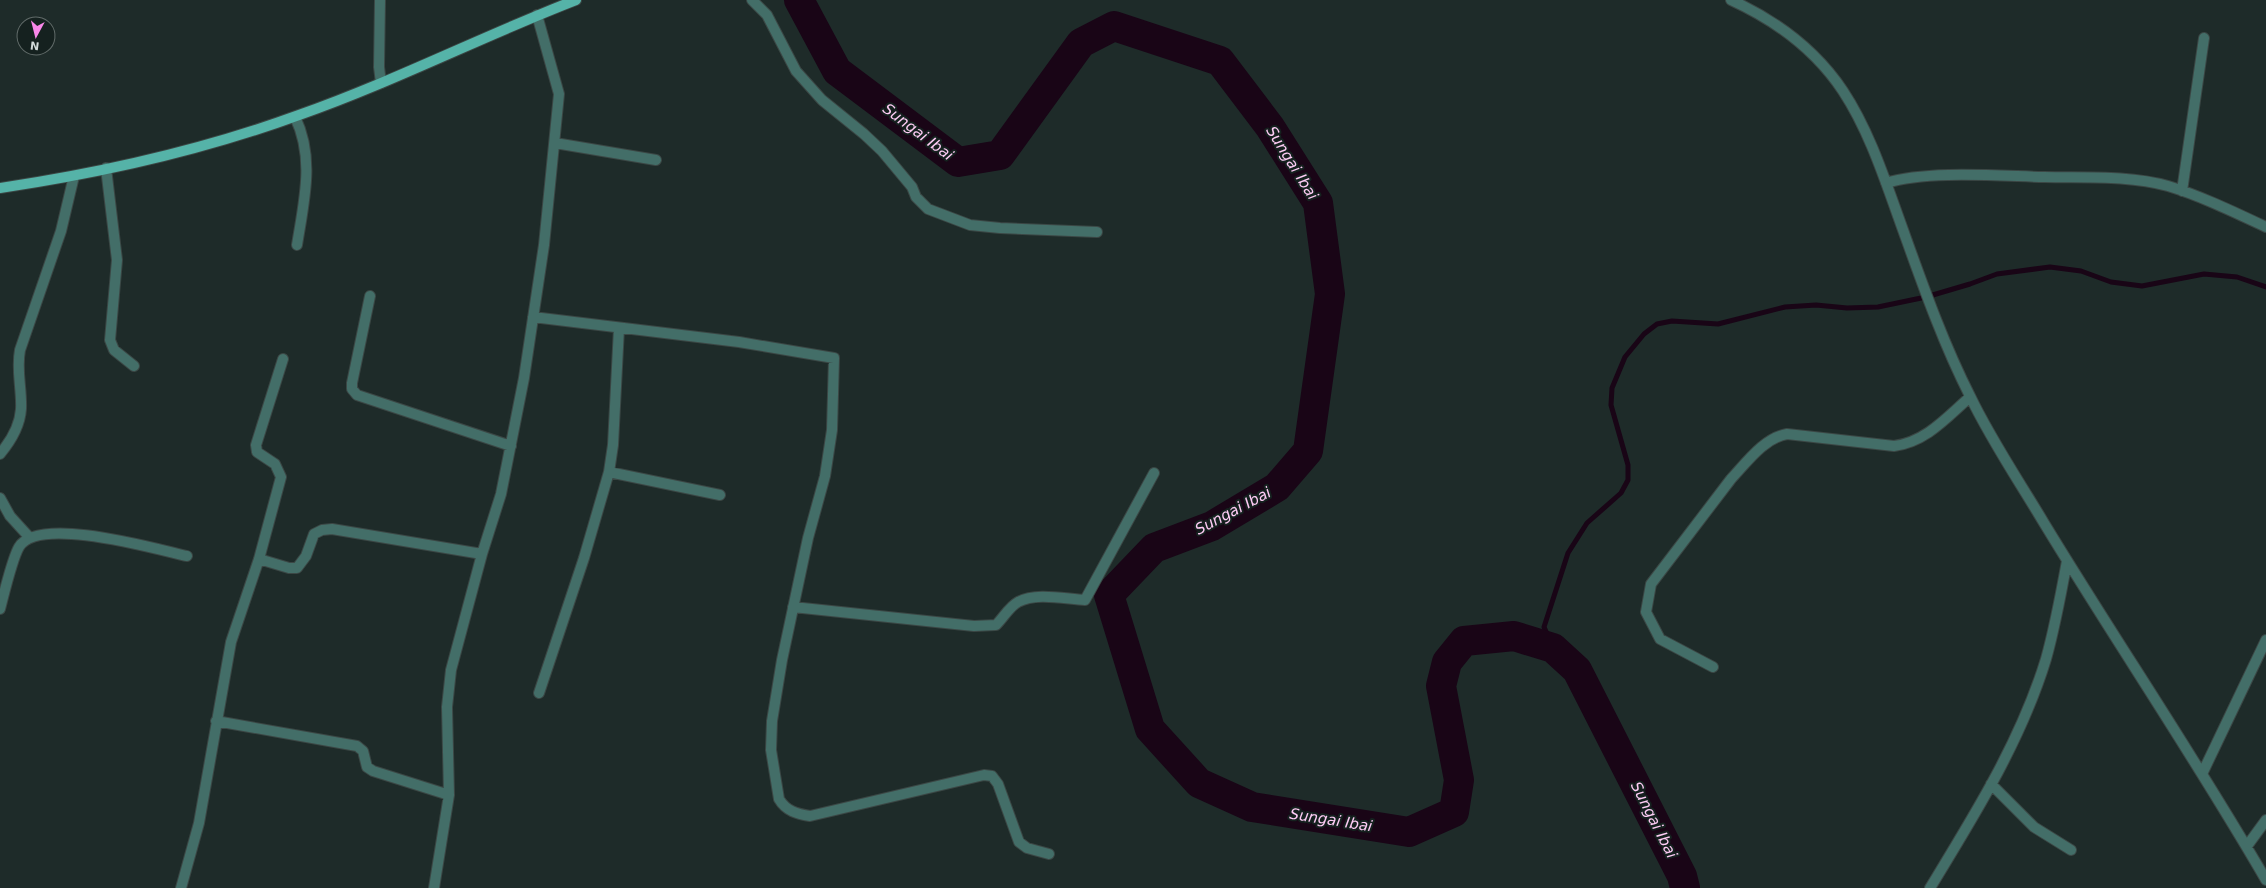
<svg xmlns="http://www.w3.org/2000/svg" width="2266" height="888" viewBox="0 0 2266 888" font-family="'DejaVu Sans',sans-serif">
<rect width="100%" height="100%" fill="#1e2b29"/>
<g fill="none" stroke-linecap="round" stroke-linejoin="round">
<!-- stream -->
<path stroke="#190516" stroke-width="5" d="M 1553,648 L 1544,627 L 1568,553 L 1587,523 L 1621,493 L 1628,480 L 1628,465 L 1611,405 L 1612,388 L 1625,357 L 1644,334 L 1657,324 L 1672,321 L 1718,324 L 1785,307 L 1816,305 L 1847,308 L 1878,307 L 1926,297 L 1970,284 L 1997,274 L 2050,267 L 2081,271 L 2111,282 L 2142,286 L 2204,274 L 2237,277 L 2266,287"/>
<!-- river -->
<path stroke="#190516" stroke-width="30" d="M 799,0 L 837,71 L 958,162 L 1000,155 L 1081,43 L 1114,26 L 1220,61 L 1270,127 L 1318,203 L 1330,294 L 1308,451 L 1277,487 L 1212,526 L 1154,548 L 1109,595 L 1150,729 L 1199,783 L 1252,807 L 1409,832 L 1454,812 L 1459,780 L 1441,686 L 1447,662 L 1464,641 L 1514,636 L 1553,648 L 1577,670 L 1682,876 L 1685,888"/>
<!-- minor casing -->
<g stroke="#3b4745" stroke-width="12">
<path id="minor" d="M 380,0 L 379,67 L 381,83
M 752,0 L 767,15 L 796,71 L 822,100 L 864,134 L 882,151 L 912,187 L 916,197 L 928,209 L 970,225 L 1000,228 L 1097,232
M 1731,0 C 1777,21 1815,49 1843,91 C 1868,129 1883,174 1898,216 C 1920,277 1941,339 1970,396 C 1991,440 2019,481 2044,523 C 2117,643 2196,759 2266,880
M 295,117 C 315,158 304,201 297,245
M 555,143 L 656,160
M 106,168 L 117,260 L 110,340 L 114,350 L 134,366
M 1886,183 C 1928,170 1999,176 2044,177 C 2084,178 2129,175 2168,186 C 2201,196 2234,212 2266,227
M 2182,191 L 2204,38
M 370,296 L 352,383 L 352,389 L 357,395 L 511,446
M 533,317 L 739,342 L 834,358 L 832,430 L 825,476 L 808,538 L 782,660 L 772,721 L 771,750 L 779,799 C 786,811 797,814 810,816 L 984,775 L 992,776 L 998,784 L 1019,842 L 1027,848 L 1049,854
M 0,454 C 10,442 20,425 21,409 C 22,389 16,370 20,350 L 61,231 L 74,176
M 609,472 L 720,495
M 0,498 L 10,516 L 30,538
M 259,559 L 289,568 L 297,568 L 306,556 L 314,534 L 322,530 L 332,529 L 482,554
M 793,607 L 974,626 L 996,625 C 1004,617 1009,607 1018,602 C 1036,592 1065,599 1085,600 L 1154,473
M 0,609 C 4,594 12,559 19,547 C 38,515 156,549 187,556
M 1713,667 L 1660,639 L 1646,612 L 1651,584 L 1731,479 C 1747,462 1764,438 1787,434 L 1894,446 C 1926,442 1947,417 1970,397
M 539,693 L 584,558 L 609,472 L 613,445 L 619,328
M 216,721 L 357,746 L 363,751 L 367,767 L 373,771 L 449,795
M 2202,774 L 2266,640
M 1991,784 L 2034,827 L 2071,850
M 2247,846 L 2266,820
M 181,888 L 199,823 L 231,642 L 259,559 L 281,477 L 275,464 L 257,452 L 256,445 L 283,359
M 434,888 L 449,795 L 447,707 L 451,670 L 482,554 L 501,494 L 524,378 L 544,245 L 559,94 L 537,15
M 1930,888 C 1974,816 2021,741 2046,659 C 2055,627 2061,594 2067,561"/>
</g>
<!-- major casing -->
<g stroke="#3b4745" stroke-width="12">
<path id="major" d="M 0,188 C 101,173 203,150 299,115 C 393,82 483,36 576,0"/>
</g>
<!-- minor -->
<use href="#minor" stroke="#436e68" stroke-width="10"/>
<!-- major -->
<use href="#major" stroke="#55b3a8" stroke-width="10"/>
</g>
<g text-anchor="middle" dominant-baseline="central" stroke-width="4" stroke-linejoin="round" paint-order="stroke">
<!-- water labels -->
<g font-size="15" font-style="italic" fill="#feccf5" stroke="#15211f">
<text transform="translate(918 132) rotate(37)">Sungai Ibai</text>
<text transform="translate(1292 163) rotate(58)">Sungai Ibai</text>
<text transform="translate(1233 511) rotate(-28)">Sungai Ibai</text>
<text transform="translate(1331 820) rotate(9)">Sungai Ibai</text>
<text transform="translate(1654 820) rotate(63)">Sungai Ibai</text>
</g>
</g>
<!-- north arrow -->
<g transform="translate(36 36) rotate(187)"><circle r="19" fill="#15211f" stroke="#616b69"/>
<path d="M0-3L7 15L0 10L-7 15Z" fill="#f987e9"/>
<text y="-6" font-size="11" font-weight="bold" text-anchor="middle" fill="#d2dad9">N</text>
</g>
</svg>
